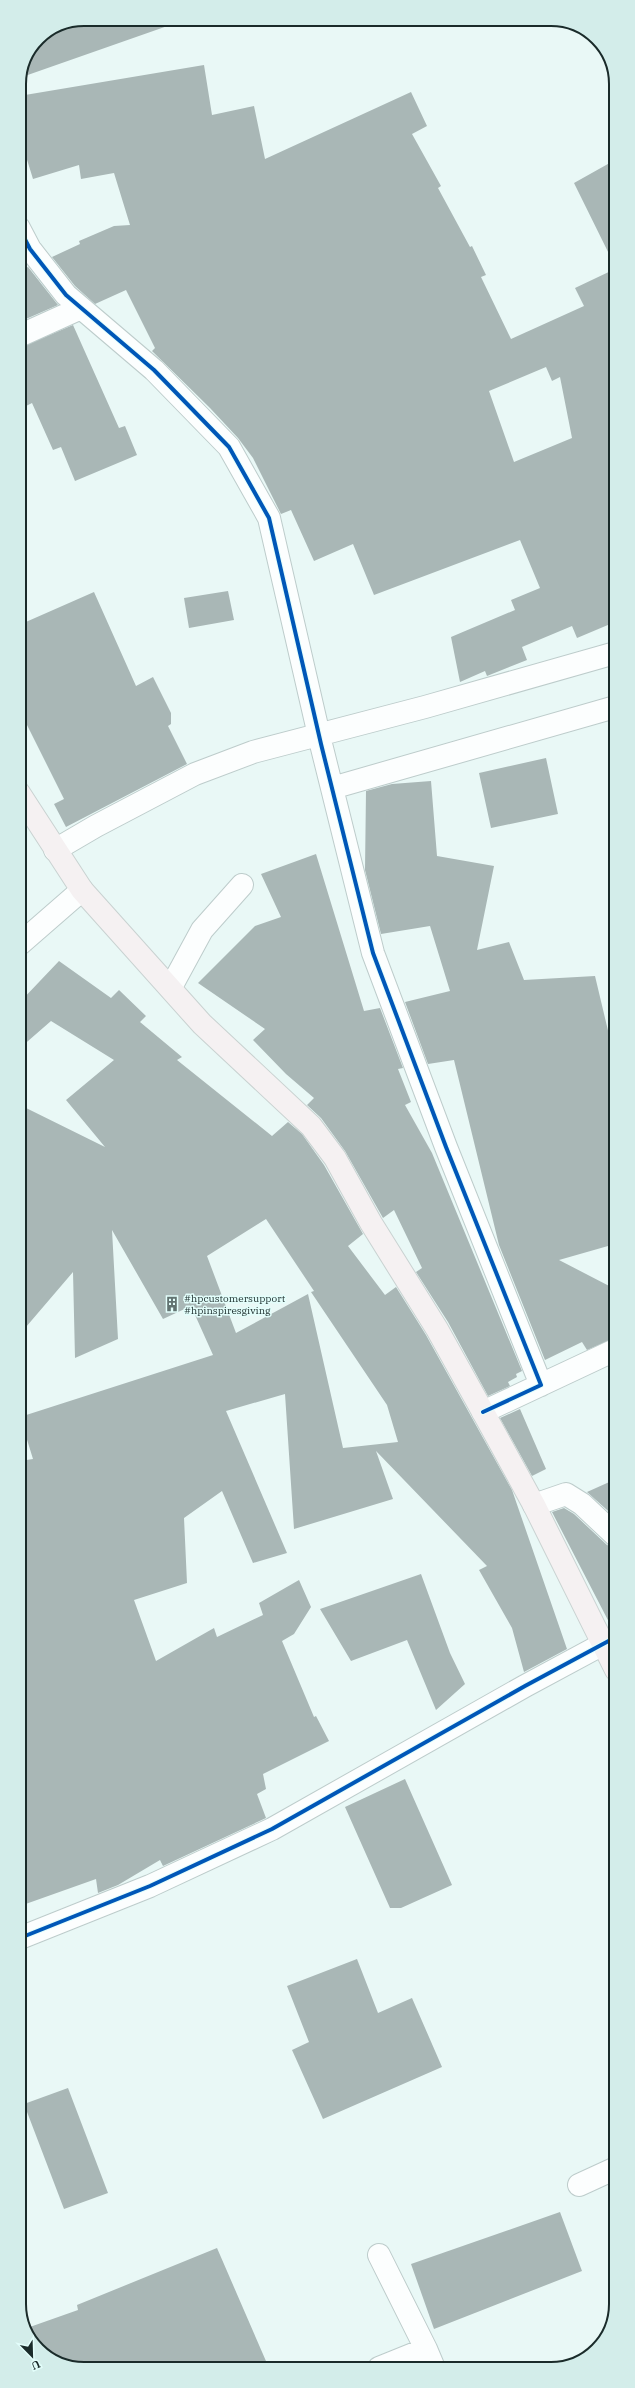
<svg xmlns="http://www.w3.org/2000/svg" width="635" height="2388" viewBox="0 0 635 2388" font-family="'IBM Plex Serif',serif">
<rect width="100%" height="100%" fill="#e9f8f6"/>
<!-- building -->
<path fill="#a9b7b6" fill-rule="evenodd" d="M 84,19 L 175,19 L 176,23 L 22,77 L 38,38 Z
M 204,65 L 212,115 L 254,106 L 265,159 L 411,92 L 427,126 L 412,134 L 441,186 L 438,188 L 470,247 L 472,246 L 486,275 L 481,277 L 511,339 L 584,306 L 575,288 L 615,269 L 615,622 L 577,638 L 572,626 L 522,647 L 527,660 L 487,676 L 485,671 L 460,682 L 451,637 L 515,610 L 511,600 L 540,588 L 520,540 L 374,595 L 353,544 L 314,561 L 291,510 L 281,514 L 253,458 L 238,438 L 210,408 L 152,351 L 155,348 L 126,290 L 95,304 L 75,286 L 52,257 L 80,244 L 79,241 L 114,226 L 130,225 L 114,173 L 81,179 L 79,165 L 33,179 L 24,150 L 19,149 L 19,96 ZM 546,367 L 552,381 L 560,377 L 572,438 L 514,462 L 489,391 Z
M 615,160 L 615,266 L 574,183 Z
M 28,267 L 58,305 L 19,322 L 19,271 Z
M 73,325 L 119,428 L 125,426 L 137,455 L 75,481 L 61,447 L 53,450 L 32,403 L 26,406 L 19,390 L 19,348 Z
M 228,591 L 234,620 L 189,628 L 184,598 Z
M 94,592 L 136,686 L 153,677 L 171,713 L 171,724 L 168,726 L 187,764 L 66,827 L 54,804 L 64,799 L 19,709 L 19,625 Z
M 546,758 L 558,814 L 491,828 L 479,773 Z
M 431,781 L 437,856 L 494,866 L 477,950 L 509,942 L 524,980 L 595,976 L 615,1060 L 615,1244 L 559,1260 L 615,1289 L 615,1338 L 587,1350 L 582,1342 L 545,1360 L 499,1245 L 454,1060 L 428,1064 L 405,1002 L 450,991 L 430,926 L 381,934 L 365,870 L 366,791 L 392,784 Z
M 316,854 L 364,1011 L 380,1008 L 403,1068 L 398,1069 L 411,1102 L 405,1105 L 432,1153 L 522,1371 L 516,1374 L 517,1377 L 508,1382 L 510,1386 L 488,1396 L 448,1322 L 416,1272 L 422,1268 L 394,1210 L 383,1218 L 345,1151 L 321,1118 L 307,1105 L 314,1098 L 286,1074 L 253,1040 L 265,1029 L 198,983 L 255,926 L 281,917 L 261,874 Z
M 59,961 L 111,998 L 119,990 L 146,1016 L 140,1022 L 182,1057 L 177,1060 L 272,1136 L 288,1122 L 302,1134 L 324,1165 L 363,1234 L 348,1246 L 385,1295 L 396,1287 L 426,1335 L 512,1490 L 567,1649 L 524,1672 L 512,1628 L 479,1570 L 487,1566 L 376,1451 L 393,1499 L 294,1529 L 285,1394 L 226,1411 L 287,1553 L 253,1563 L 222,1491 L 184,1518 L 187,1583 L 134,1600 L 156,1661 L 214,1628 L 217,1637 L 263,1615 L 259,1603 L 299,1580 L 311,1607 L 294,1634 L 282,1641 L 314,1717 L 316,1716 L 329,1741 L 263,1774 L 266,1789 L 257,1794 L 266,1818 L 163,1866 L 160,1860 L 118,1885 L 98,1893 L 96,1879 L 20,1906 L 20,1461 L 33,1459 L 20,1417 L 213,1355 L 191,1306 L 163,1319 L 112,1230 L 118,1339 L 75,1358 L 73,1272 L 20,1334 L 20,1105 L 105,1147 L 66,1100 L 114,1060 L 51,1021 L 20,1048 L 20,1002 ZM 266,1219 L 314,1291 L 311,1292 L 387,1405 L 398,1442 L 343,1448 L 308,1294 L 236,1333 L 207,1256 Z
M 520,1409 L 546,1469 L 532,1476 L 500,1418 Z
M 616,1479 L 616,1518 L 587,1492 Z
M 564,1508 L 574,1514 L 607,1545 L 616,1548 L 616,1625 L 611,1626 L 552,1512 Z
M 421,1574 L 450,1653 L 465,1684 L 436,1710 L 407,1640 L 351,1661 L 320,1609 Z
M 405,1779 L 452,1885 L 401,1908 L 390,1908 L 345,1807 Z
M 357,1959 L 378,2013 L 412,1998 L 442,2067 L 323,2119 L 292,2050 L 309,2042 L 287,1986 Z
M 68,2088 L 108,2193 L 64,2209 L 24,2104 Z
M 560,2212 L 582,2271 L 434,2329 L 411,2264 Z
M 217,2248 L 269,2368 L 80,2369 L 41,2353 L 27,2328 L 78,2310 L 77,2305 Z"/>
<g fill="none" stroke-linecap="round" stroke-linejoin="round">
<!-- minor casing -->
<g stroke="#bdcccb" stroke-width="24">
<path id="minor" d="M 19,228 L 30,249 L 66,295 L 154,370 L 229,447 L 269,518 L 321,744 L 373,953 L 446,1147 L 541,1385
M 19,336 L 81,308
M 332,788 L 615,707
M 55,850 L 96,826 L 195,774 L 253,752 L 425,707 L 615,653
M 20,944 L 82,890
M 171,987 L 202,930 L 242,885
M 483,1412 L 615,1350
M 534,1505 L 566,1494 L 582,1504 L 616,1536
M 20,1938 L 150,1886 L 272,1829 L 525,1686 L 616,1637
M 579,2185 L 616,2168
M 379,2255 L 426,2349
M 379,2368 L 426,2349 L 434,2368"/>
</g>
<!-- major casing -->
<g stroke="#c9d2d1" stroke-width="24">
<path id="major" d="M 19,793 L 82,890 L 202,1024 L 311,1126 L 335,1158 L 371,1223 L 437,1329 L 483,1412 L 534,1505 L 616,1670"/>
</g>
<!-- minor -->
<use href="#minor" stroke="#fcfefe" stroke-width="22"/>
<!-- major -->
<use href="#major" stroke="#f5f1f2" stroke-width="22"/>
<!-- cycleway casing -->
<g stroke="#e3fefb" stroke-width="6">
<path id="cycleway" d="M 19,228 L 30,249 L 66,295 L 154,370 L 229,447 L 269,518 L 321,744 L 373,953 L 446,1147 L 541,1385 L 483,1412
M 20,1938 L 150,1886 L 272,1829 L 525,1686 L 616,1637"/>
</g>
<!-- cycleway -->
<use href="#cycleway" stroke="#0057b8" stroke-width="4"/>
</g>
<!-- icons -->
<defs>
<g id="building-bare" transform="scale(1.2)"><path d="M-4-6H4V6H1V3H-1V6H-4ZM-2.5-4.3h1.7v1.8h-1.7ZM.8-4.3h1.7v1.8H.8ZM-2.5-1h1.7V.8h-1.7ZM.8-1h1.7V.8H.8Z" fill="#627371" stroke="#e3fefb" stroke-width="2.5" paint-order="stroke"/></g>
</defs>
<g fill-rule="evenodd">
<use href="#building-bare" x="172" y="1304"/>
</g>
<g text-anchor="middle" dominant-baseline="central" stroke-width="3" stroke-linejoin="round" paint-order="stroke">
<!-- poi labels -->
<g font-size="10" fill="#1a2b2a" stroke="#e3fefb" text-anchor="start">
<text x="184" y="1298">#hpcustomersupport<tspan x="184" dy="12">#hpinspiresgiving</tspan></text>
</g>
</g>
<!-- crop -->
<path d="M0 0H635V2388H0ZM84 26H551A58 58 0 0 1 609 84V2304A58 58 0 0 1 551 2362H84A58 58 0 0 1 26 2304V84A58 58 0 0 1 84 26Z" fill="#d3edea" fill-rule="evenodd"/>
<path fill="none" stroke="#1a2b2a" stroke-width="2" d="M84 26H551A58 58 0 0 1 609 84V2304A58 58 0 0 1 551 2362H84A58 58 0 0 1 26 2304V84A58 58 0 0 1 84 26Z"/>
<!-- north arrow -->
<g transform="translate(32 2356) rotate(157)" stroke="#e3fefb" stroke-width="3" paint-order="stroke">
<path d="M0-3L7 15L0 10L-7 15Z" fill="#1a2b2a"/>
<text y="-6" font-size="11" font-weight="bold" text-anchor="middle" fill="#1a2b2a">U</text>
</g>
</svg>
